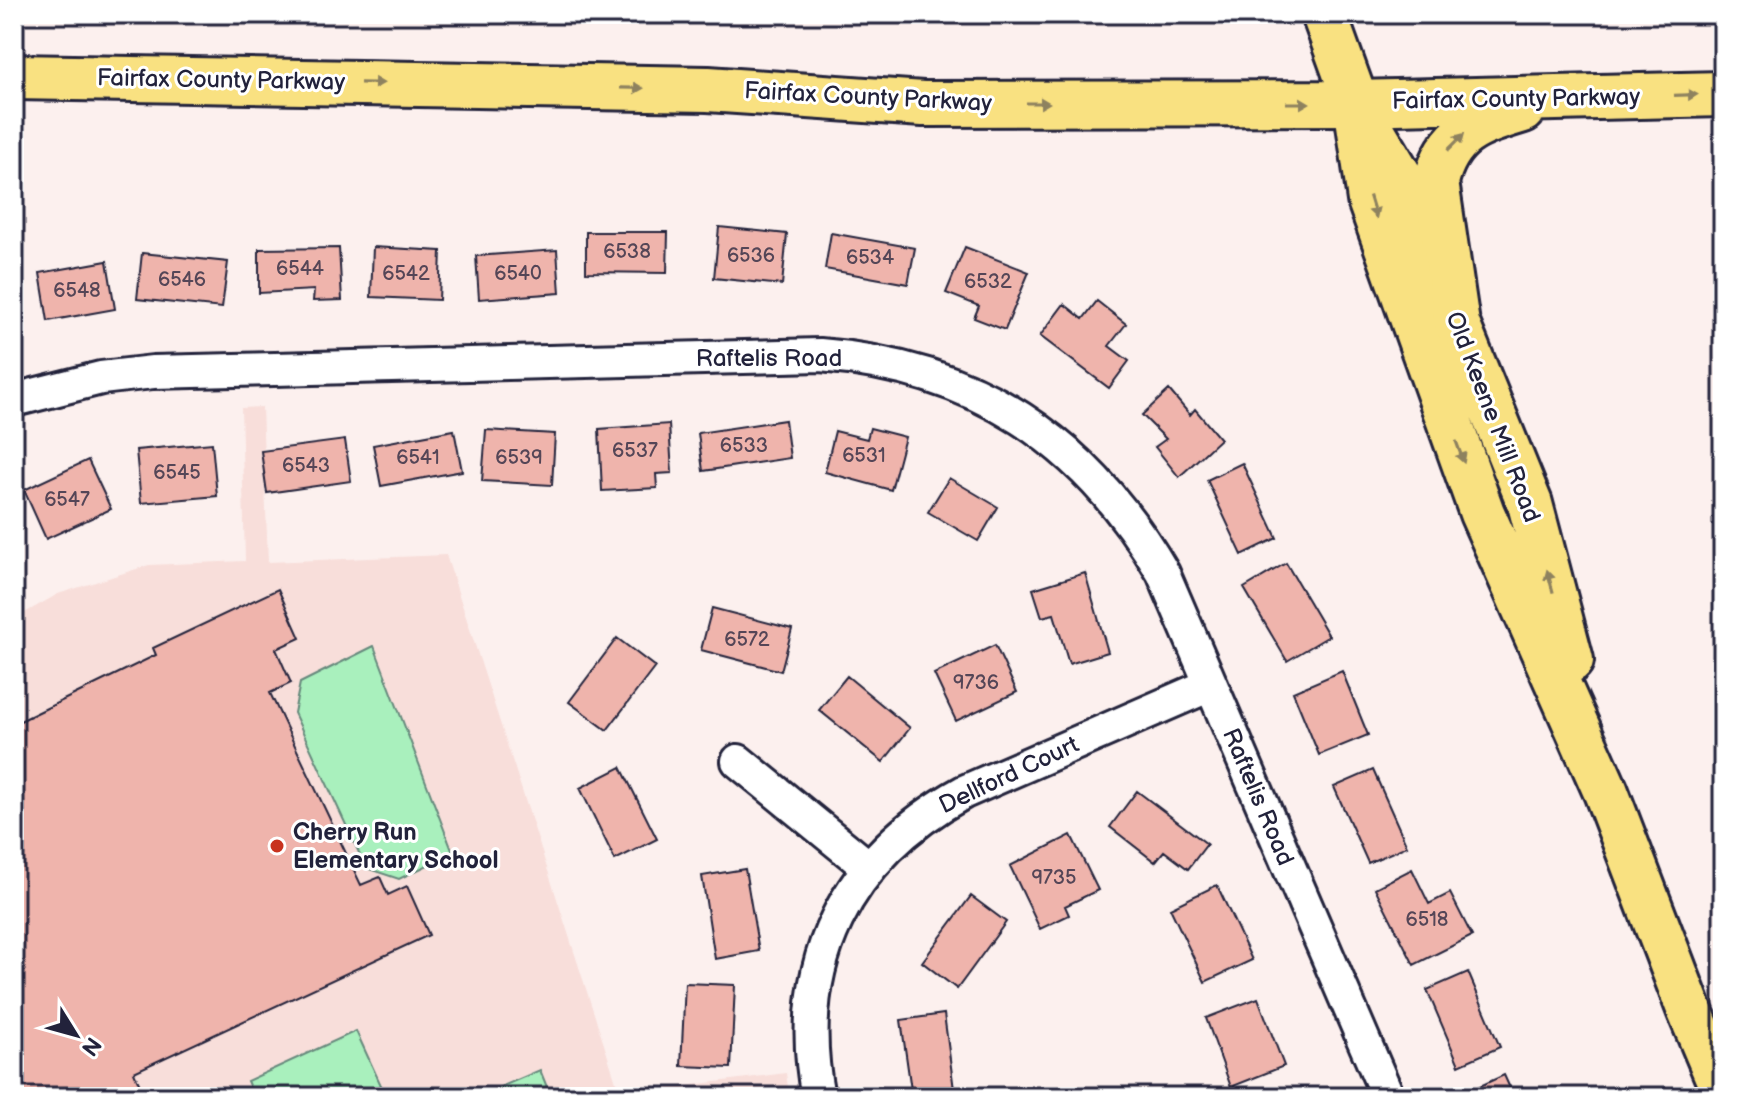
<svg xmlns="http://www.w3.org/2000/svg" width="1737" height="1111" viewBox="0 0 1737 1111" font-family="'Balsamiq Sans',sans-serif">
<rect width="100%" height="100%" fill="#fcf0ee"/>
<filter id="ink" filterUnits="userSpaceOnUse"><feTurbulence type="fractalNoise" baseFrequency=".0125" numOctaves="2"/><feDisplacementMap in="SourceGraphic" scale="16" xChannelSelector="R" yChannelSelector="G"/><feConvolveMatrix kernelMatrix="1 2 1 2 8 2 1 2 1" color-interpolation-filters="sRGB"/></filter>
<g filter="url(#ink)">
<!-- built -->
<path fill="#f8deda" d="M 262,407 L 268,562 L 446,555 L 620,1094 L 786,1073 L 788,1087 L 722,1097 L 14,1097 L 14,619 L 58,594 L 149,565 L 245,561 L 241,408 Z"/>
<!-- green -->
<path fill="#a9f0bd" stroke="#66897c" stroke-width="2" d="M 374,646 L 453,853 L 399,879 L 366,868 L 294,713 L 300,683 Z
M 356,1031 L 385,1094 L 379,1097 L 254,1097 L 247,1081 Z
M 540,1070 L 551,1097 L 477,1097 Z"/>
<!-- building -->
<path fill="#efb4ac" stroke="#22223b" stroke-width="2" d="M 719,227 L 787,234 L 782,285 L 714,278 Z
M 586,232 L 668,232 L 667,273 L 586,272 Z
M 831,233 L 915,248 L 908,284 L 825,269 Z
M 373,247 L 441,251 L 439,300 L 371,297 Z
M 965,247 L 1029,272 L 1005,330 L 974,318 L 979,306 L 946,293 Z
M 339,248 L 342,300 L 313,301 L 314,290 L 259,293 L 259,249 Z
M 557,250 L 560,293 L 479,299 L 476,256 Z
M 142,253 L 228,262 L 222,308 L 137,299 Z
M 107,261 L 115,309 L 48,321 L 40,273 Z
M 1097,301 L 1126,324 L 1109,346 L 1129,361 L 1109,388 L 1040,336 L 1064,304 L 1083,319 Z
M 1169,390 L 1190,415 L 1195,409 L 1220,439 L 1179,477 L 1155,447 L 1166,439 L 1142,415 Z
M 785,420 L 790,458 L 703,471 L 698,433 Z
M 669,424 L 672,473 L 656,474 L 657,488 L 602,491 L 599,429 Z
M 870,428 L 905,437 L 891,490 L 825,472 L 835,431 L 867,439 Z
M 454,430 L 462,471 L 381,486 L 373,445 Z
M 486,430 L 555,434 L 552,485 L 482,481 Z
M 345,440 L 351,481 L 267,493 L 261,451 Z
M 212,443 L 217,496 L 141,503 L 136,450 Z
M 88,460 L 111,509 L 46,539 L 24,490 Z
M 1242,463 L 1277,538 L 1242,555 L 1207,480 Z
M 949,478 L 998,507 L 978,541 L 928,512 Z
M 1286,563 L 1329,636 L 1287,661 L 1244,588 Z
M 1085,573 L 1108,652 L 1069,664 L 1054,614 L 1042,617 L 1033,589 Z
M 278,589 L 300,638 L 276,649 L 291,683 L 270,693 L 361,885 L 380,877 L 388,895 L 407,886 L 429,935 L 134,1072 L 145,1097 L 14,1097 L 14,724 L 156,655 L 153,648 Z
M 712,608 L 792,629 L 781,671 L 701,650 Z
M 617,638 L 655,667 L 607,730 L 569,702 Z
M 995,645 L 1017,692 L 956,721 L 934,674 Z
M 1342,671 L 1368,735 L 1319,755 L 1293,692 Z
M 847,676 L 910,728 L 883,762 L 819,710 Z
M 621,767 L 657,839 L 615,860 L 580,788 Z
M 1373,770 L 1407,846 L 1368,863 L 1334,787 Z
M 1137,791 L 1207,844 L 1188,869 L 1164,851 L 1155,862 L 1110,827 Z
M 1071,835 L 1098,890 L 1065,906 L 1069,915 L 1040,929 L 1010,866 Z
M 745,869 L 759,951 L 715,959 L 702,876 Z
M 1412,869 L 1429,904 L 1450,893 L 1472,936 L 1414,965 L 1375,888 Z
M 1217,885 L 1252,960 L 1205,982 L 1170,908 Z
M 971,896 L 1006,922 L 957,989 L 922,962 Z
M 1468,972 L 1500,1047 L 1459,1065 L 1427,990 Z
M 685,983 L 735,985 L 731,1068 L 681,1066 Z
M 1258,998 L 1284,1066 L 1231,1087 L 1206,1018 Z
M 944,1014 L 955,1097 L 912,1097 L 901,1020 Z
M 1504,1075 L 1514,1097 L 1472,1097 L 1469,1091 Z"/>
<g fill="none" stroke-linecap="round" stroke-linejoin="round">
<!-- street casing -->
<g stroke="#22223b" stroke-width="38">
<path id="street" d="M 14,400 L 101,378 L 153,372 L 820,355 C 975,367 1085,439 1163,573 L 1388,1097
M 738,761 L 868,867
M 818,1097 C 792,963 846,857 964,792 L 1210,685"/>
</g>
<!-- primary casing -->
<g stroke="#22223b" stroke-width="50">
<path id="primary" d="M 1324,14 L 1356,103 L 1408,190 L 1457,324 L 1530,504 L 1571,660
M 1356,103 L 1370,200 L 1482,513 L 1606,792 L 1689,1009 L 1723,1090"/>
</g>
<!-- highway casing -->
<g stroke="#22223b" stroke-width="50">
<path id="highway" d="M 14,77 L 708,89 L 923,104 L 1356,103 L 1723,94
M 1457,324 L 1436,182 C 1448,132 1477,124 1523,110"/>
</g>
<!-- street -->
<use href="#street" stroke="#fff" stroke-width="32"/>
<!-- primary -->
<use href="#primary" stroke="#f9e181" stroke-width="44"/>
<!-- highway -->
<use href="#highway" stroke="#f9e181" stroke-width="44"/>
</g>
<!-- one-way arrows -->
<defs><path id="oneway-solid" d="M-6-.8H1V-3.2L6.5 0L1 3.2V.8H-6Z" transform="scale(2)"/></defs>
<g fill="#8e825e">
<use href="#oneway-solid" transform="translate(372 83) rotate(1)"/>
<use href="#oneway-solid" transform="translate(632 88) rotate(1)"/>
<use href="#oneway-solid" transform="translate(1686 95) rotate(-2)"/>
<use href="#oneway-solid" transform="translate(1038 103)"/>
<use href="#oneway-solid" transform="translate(1298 103)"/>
<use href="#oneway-solid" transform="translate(1456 142) rotate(-45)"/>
<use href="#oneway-solid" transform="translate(1373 207) rotate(73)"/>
<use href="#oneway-solid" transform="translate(1460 452) rotate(70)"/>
<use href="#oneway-solid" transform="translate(1550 581) rotate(-105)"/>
</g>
</g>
<!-- markers -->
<circle fill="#c8321e" stroke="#fff" stroke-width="3" cx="277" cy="846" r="8"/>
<g text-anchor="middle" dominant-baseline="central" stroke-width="6" stroke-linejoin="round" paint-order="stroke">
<!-- number labels -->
<g font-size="20" fill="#554657">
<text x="627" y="252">6538</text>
<text x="751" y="256">6536</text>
<text x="870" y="258">6534</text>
<text x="300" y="269">6544</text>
<text x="406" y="274">6542</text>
<text x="518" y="274">6540</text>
<text x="182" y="280">6546</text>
<text x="988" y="282">6532</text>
<text x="77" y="291">6548</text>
<text x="744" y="446">6533</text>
<text x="635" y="451">6537</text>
<text x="864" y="456">6531</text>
<text x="418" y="458">6541</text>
<text x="519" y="458">6539</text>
<text x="306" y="466">6543</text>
<text x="177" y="473">6545</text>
<text x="67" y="500">6547</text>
<text x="747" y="640">6572</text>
<text x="976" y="683">9736</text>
<text x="1054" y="878">9735</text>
<text x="1427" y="920">6518</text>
</g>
<!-- street labels -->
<g font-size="24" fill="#22223b" stroke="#fff">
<text transform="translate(221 80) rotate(1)">Fairfax County Parkway</text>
<text transform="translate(868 97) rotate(3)">Fairfax County Parkway</text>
<text transform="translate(1516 99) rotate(-1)">Fairfax County Parkway</text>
<text x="769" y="358">Raftelis Road</text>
<text transform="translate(1493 417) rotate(69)">Old Keene Mill Road</text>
<text transform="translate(1009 775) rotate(-25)">Dellford Court</text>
<text transform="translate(1258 797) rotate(67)">Raftelis Road</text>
</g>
<!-- poi labels -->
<g font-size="24" font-weight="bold" fill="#22223b" stroke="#fff" text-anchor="start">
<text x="293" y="832">Cherry Run<tspan x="293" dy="28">Elementary School</tspan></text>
</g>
</g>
<!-- margin -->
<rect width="1737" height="1111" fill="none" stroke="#fff" stroke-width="48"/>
<rect x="24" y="24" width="1689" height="1063" fill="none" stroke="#22223b" stroke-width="3" filter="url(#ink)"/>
<!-- north arrow -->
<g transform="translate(76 1035) rotate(127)" stroke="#ffffff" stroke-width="6" paint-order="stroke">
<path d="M0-6L14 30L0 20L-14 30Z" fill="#22223b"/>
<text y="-12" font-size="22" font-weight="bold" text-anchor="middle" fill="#22223b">N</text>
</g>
</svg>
